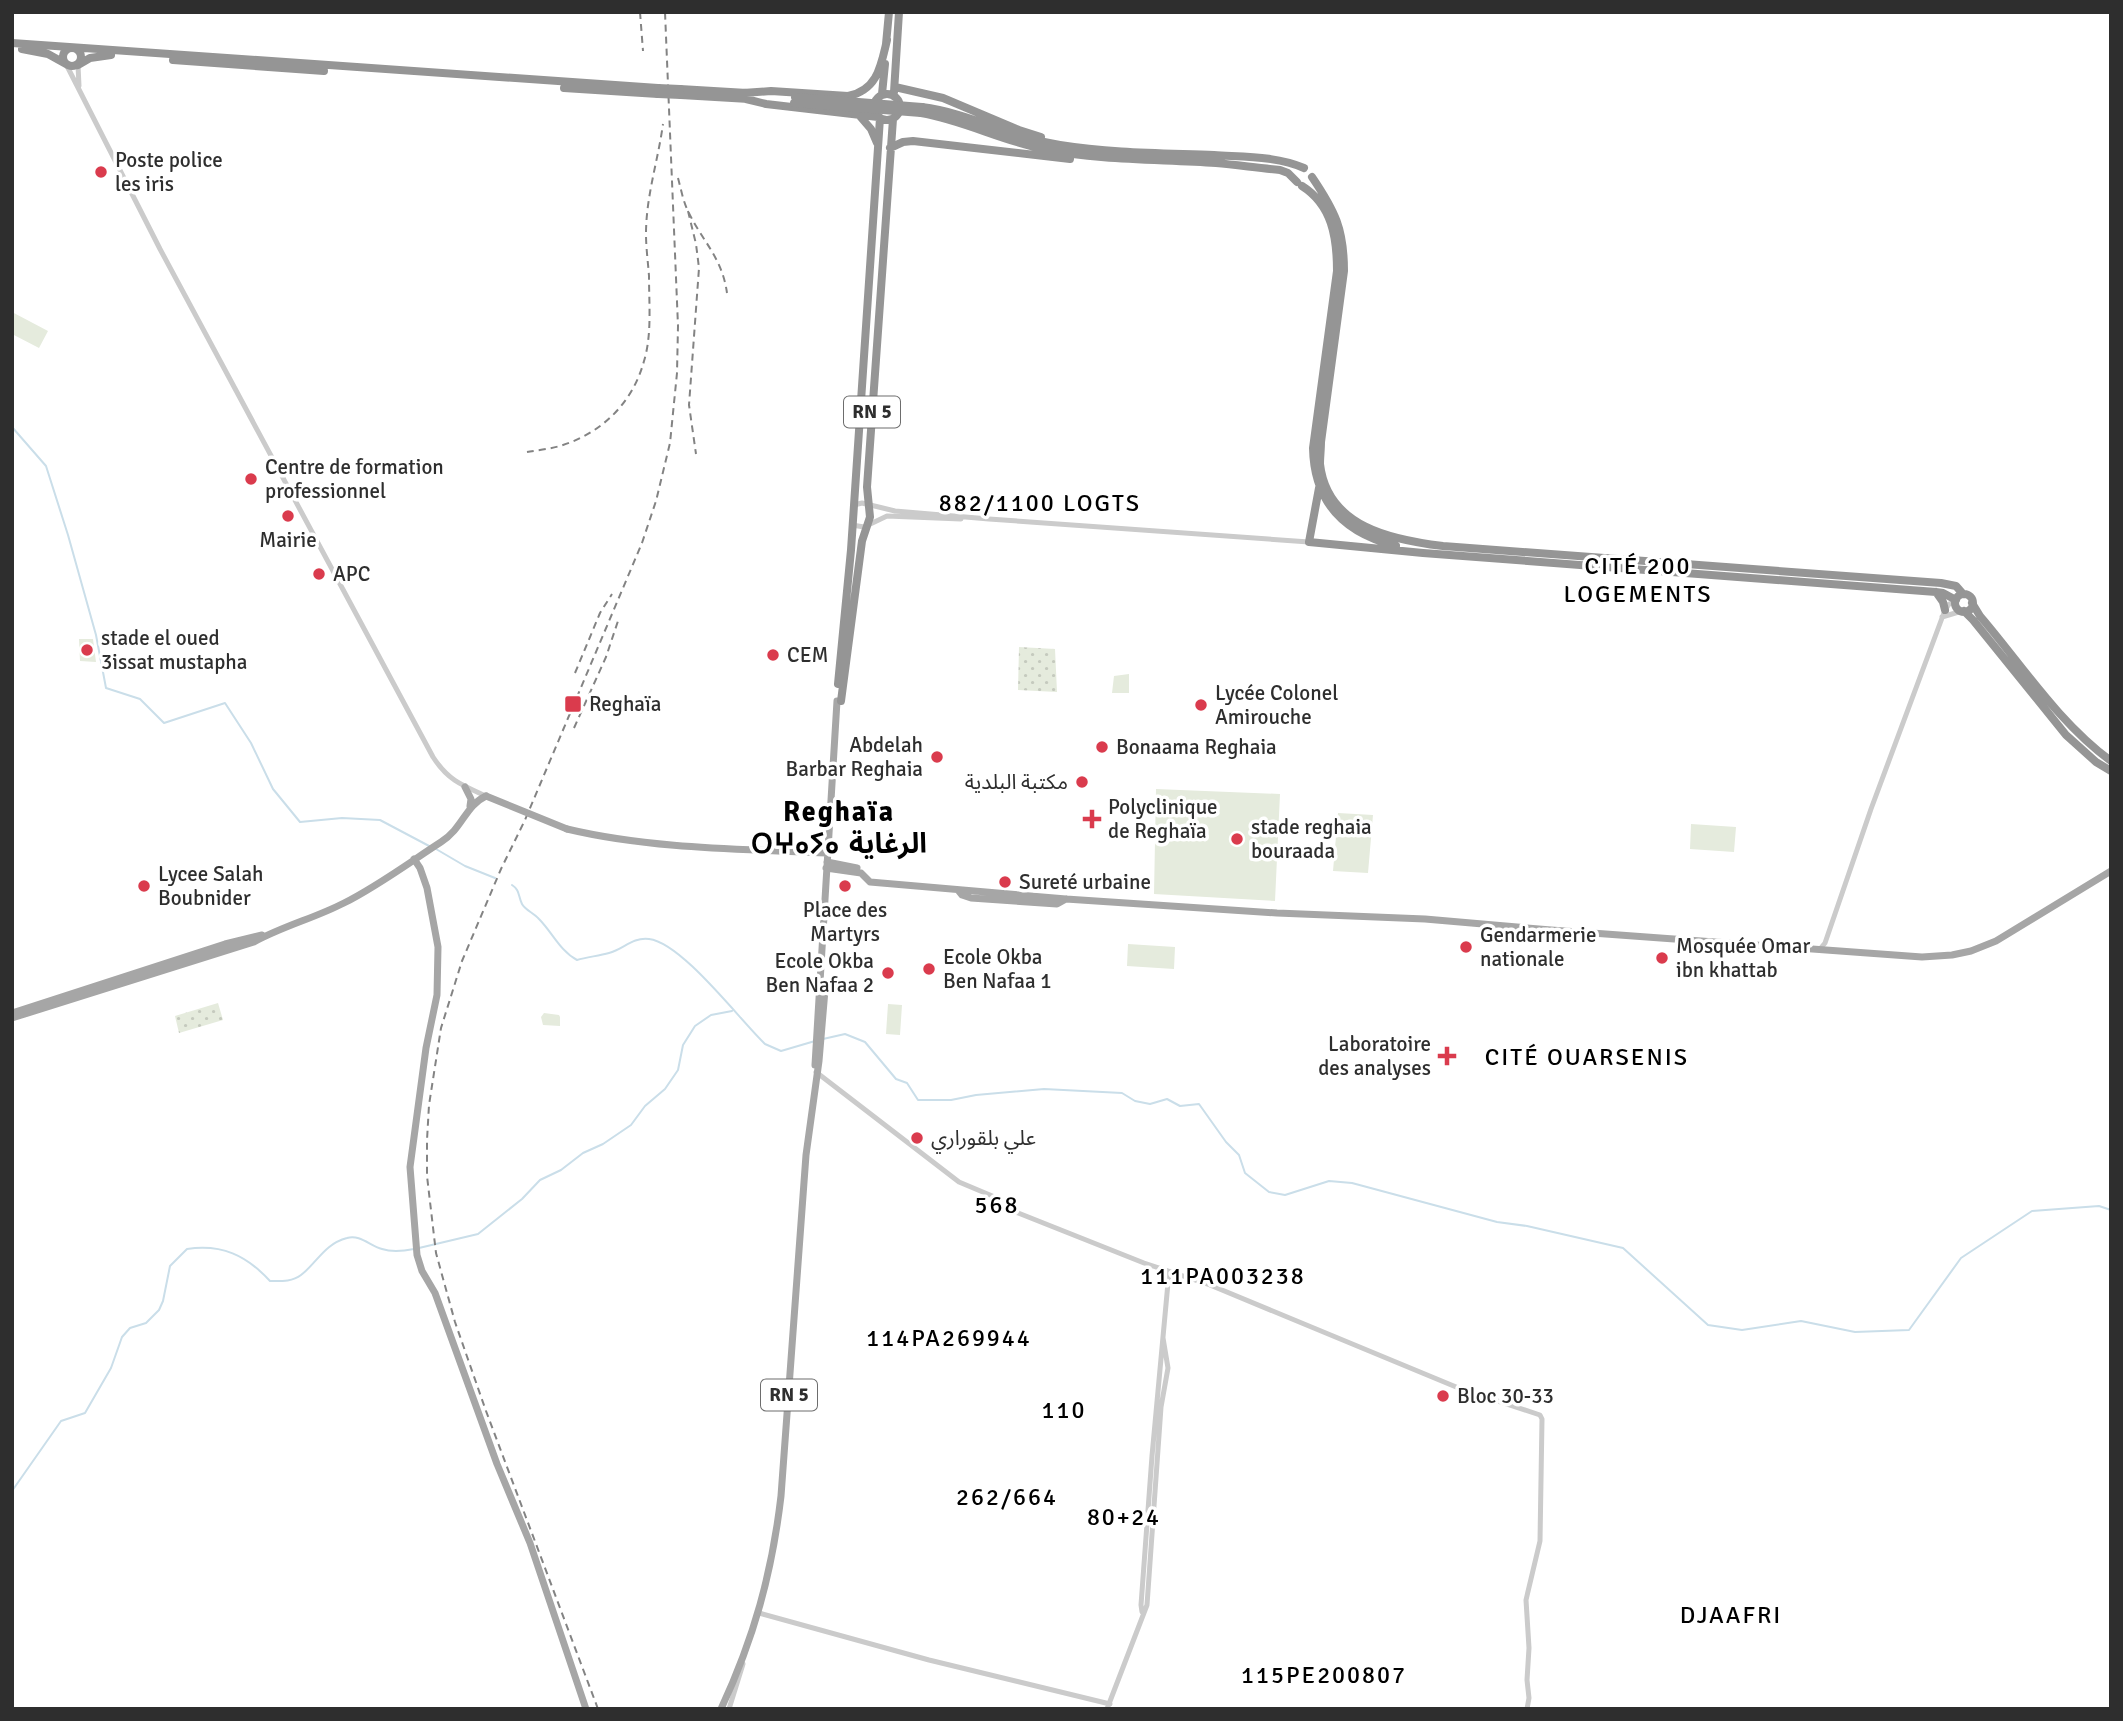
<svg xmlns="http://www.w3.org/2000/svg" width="2123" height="1721" viewBox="0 0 2123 1721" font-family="Signika,'Noto Sans Arabic','Noto Sans Tifinagh',sans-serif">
<defs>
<pattern id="park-dots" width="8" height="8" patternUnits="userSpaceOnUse" patternTransform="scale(1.75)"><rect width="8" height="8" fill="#e5ebdd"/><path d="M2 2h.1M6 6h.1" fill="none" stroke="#c5cabe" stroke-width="1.8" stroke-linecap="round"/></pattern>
</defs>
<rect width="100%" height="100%" fill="#fff"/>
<!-- grass -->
<path fill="#e5ebdd" d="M 12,312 L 48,331 L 39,348 L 12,334 Z
M 79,639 L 93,639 L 96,662 L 80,661 Z
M 1129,674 L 1129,693 L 1112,693 L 1114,676 Z
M 1156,789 L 1280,794 L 1275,901 L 1154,894 Z
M 1338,813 L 1373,815 L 1368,873 L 1333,871 Z
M 1691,824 L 1736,827 L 1734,852 L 1690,849 Z
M 1128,944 L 1175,947 L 1174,969 L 1127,966 Z
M 888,1004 L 902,1005 L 900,1035 L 886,1034 Z
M 544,1013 L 559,1015 L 560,1017 L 560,1026 L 543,1025 L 541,1017 Z"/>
<!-- park -->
<path fill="url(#park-dots)" d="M 1019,647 L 1055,649 L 1057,692 L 1018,690 Z
M 218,1003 L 223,1020 L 179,1033 L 175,1016 Z"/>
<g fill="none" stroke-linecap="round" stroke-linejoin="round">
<!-- stream -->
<path stroke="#cadee9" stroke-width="2" d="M 12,427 L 46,466 L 68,535 L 96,635 L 106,688 L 140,699 L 164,723 L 225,703 L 251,743 L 273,789 L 300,822 L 342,818 L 380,820 L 431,847
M 436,849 L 465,866 L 495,878
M 512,885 C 520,890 518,896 522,904 C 525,910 534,913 539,919 C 552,932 560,951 577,960 C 587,957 598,956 609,953 C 624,949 632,937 649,939 C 682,943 739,1019 765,1044 L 781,1051 L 815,1041
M 823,1039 L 845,1034 L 865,1042 L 896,1079 L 907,1083 L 918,1100 L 951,1100 L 976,1095 L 1044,1089 L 1122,1093 L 1135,1101 L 1150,1104 L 1167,1099 L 1180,1106 L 1199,1104 L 1226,1142 L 1239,1155 L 1245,1173 L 1269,1192 L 1285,1195 L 1329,1181 L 1352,1183 L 1497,1222 L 1527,1226 L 1623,1248 L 1708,1325 L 1742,1330 L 1801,1321 L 1855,1332 L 1909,1330 L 1961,1258 L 2032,1211 L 2099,1206 L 2111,1210
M 419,1248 L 478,1234 L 522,1199 L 540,1180 L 561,1170 L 583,1153 L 603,1144 L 631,1125 L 645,1106 L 665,1089 L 678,1070 L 683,1045 L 695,1026 L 711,1015 L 732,1011
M 12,1491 L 61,1421 L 85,1413 L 111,1368 L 122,1337 L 130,1328 L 146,1323 L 159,1310 L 163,1301 L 170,1266 L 187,1249 C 222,1244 246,1255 270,1281 C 280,1281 292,1282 301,1275 C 317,1263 324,1244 347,1238 C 360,1234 370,1246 382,1249 C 391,1252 404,1251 414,1249"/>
<!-- minor -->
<path stroke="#cbcbcb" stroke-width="5" d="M 66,64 L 160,249 L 433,757 C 448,780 461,785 486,796
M 78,65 L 79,86
M 854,505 L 862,503 L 895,511 L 989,519 L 1309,542
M 852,525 L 864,527 L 887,516 L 961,519
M 1942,617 L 1962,611
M 1820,949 L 1825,943 L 1871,809 L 1945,610 L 1949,604 L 1955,602
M 816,1072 L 959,1182 L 997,1198 L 1003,1207 L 1144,1263 L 1210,1285 L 1461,1389 L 1540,1415 L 1542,1419 L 1540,1541 L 1526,1600 L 1529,1648 L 1527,1680 L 1529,1698 L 1527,1709
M 1142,1612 L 1141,1605 L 1152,1456 L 1169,1272
M 759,1613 L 929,1660 L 1110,1704
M 729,1709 L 743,1664
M 1107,1709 L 1147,1605 L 1161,1407 L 1168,1368 L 1163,1338"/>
<!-- major -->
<path stroke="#a6a6a6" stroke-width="7" d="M 465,787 L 471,799 L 470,806
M 567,829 C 651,849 741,849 827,853
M 414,859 L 420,868 L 427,888 L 438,947 L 437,995 L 426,1048 L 410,1167 L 417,1255 L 422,1271 L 435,1293 L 497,1464 L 530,1543 L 586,1709
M 827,862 L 857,868
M 826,868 L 861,873 L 870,882 L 1066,899 L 1277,913 L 1425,919 L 1551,930 L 1922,957 L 1952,955 L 1971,951 L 1996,941 L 2111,871
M 958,890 L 962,895 L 971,898 L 1057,904 L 1066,899
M 12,1013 L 225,944 L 262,935
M 12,1018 L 254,942 C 283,926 315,918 344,903 C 378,886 410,862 441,842 C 463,828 465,806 486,796
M 815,1065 L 837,701
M 721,1709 C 754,1638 772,1573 781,1496 L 806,1155 L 819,1061 L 825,990"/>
<!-- highway -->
<path stroke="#959595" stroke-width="8" d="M 12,43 L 658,88
M 886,44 L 889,12
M63 57a9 9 0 1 1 18 0a9 9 0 1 1-18 0Z
M 22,49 L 48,54 L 66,64
M 173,60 L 324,71
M 78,65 L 90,58 L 111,55
M 895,87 L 943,98 L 1019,130 L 1041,137
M 564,88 L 658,94
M 680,89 L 747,93
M 894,92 L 899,12
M 743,93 L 771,91 L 848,96 C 878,90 881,65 887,40
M874 107a13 13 0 1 1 26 0a13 13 0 1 1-26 0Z
M 882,94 L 885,64
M 681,95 L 749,99
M 746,99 L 766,104 L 878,117
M 922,107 C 970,113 1012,138 1060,145 C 1111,153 1163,153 1214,155 C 1243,157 1277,156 1304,168
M 921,113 C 963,120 1002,141 1044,149 C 1101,161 1158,159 1216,163 C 1237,165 1259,168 1280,170 L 1288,173 L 1297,182
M 858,114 L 871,129 L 877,143
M 890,148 L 903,142 L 913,141 L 1070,159
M 1312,177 C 1335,211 1344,229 1344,271 L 1321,442 C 1321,449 1320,457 1320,464 C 1327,527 1392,540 1443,546 L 1941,583 L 1956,586 L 1963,594
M 1302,186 C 1332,205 1337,237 1337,271 L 1313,448 C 1314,503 1344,533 1396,546
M 1319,488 L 1309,542 L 1423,553 L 1936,592 L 1943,593 L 1956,600
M 1936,592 L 1943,602 L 1945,610
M1955 603a9 9 0 1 1 18 0a9 9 0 1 1-18 0Z
M 1972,603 L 1980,616 C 2022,665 2058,722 2111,761
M 1964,611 L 1973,620 L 2066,735 L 2096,762 L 2111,771
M 838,684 L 851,550 L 880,118
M 841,701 L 862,541 L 870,517 L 867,487 L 893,119"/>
<!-- rail -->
<path stroke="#838383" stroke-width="2" stroke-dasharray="7 5" stroke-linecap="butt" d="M 640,12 L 643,51
M 678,178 C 681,189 683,201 688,211 C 702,241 722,257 727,293
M 688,211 L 696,244 L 699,268 L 689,405 L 696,454
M 527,452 C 538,450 551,449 563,445 C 603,432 633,402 644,361 C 652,335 649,304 649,276 C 648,262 646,248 646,234 C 646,196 658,161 663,124
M 575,673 L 600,613 L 612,594
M 574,728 L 606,657 L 619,618
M 598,1709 L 486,1411 L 455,1322 L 436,1253 L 427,1176 L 427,1140 L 429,1105 L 441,1028 L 462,961 L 501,869 L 525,820 L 642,543 L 656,501 L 670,443 L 677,373 L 678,326 L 665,12"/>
<!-- major-bridge -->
<path stroke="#a6a6a6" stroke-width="7" d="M 486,796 L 567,829"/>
<!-- highway-bridge -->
<path stroke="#959595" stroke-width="8" d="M 658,88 L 680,89
M 658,94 L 681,95
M 795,97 L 922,107
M 794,103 L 921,113"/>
</g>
<!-- markers -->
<g fill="#da3b4d" stroke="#fff" stroke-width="2.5">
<circle cx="101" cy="172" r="7"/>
<circle cx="251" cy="479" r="7"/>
<circle cx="288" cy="516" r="7"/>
<circle cx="319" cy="574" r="7"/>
<circle cx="87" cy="650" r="7"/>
<circle cx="773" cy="655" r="7"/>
<rect x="564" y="695" width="18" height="18" rx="3.5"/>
<circle cx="1201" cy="705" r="7"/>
<circle cx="1102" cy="747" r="7"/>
<circle cx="937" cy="757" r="7"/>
<circle cx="1082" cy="782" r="7"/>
<path d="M1088.5 808.5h7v7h7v7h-7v7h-7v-7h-7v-7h7z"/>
<circle cx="1237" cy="839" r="7"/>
<circle cx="1005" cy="882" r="7"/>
<circle cx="144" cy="886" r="7"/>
<circle cx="845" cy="886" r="7"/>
<circle cx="1466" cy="947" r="7"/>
<circle cx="1662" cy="958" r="7"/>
<circle cx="929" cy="969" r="7"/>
<circle cx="888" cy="973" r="7"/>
<path d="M1443.5 1045.5h7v7h7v7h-7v7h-7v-7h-7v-7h7z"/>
<circle cx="917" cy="1138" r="7"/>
<circle cx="1443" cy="1396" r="7"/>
</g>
<g text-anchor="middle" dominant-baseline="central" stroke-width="7" stroke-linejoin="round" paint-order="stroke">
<!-- shield labels -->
<g fill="#fff" stroke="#6d6d6d" stroke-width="2">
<rect x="844" y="396.5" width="56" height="31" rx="5"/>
<rect x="761" y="1379.5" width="56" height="31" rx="5"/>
</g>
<g font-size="19" font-weight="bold" fill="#2e2e2e">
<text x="872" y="412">RN 5</text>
<text x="789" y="1395">RN 5</text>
</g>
<!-- poi labels -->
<g font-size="21" fill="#2e2e2e" stroke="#fff" text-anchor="start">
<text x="115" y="160">Poste police<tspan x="115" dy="24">les iris</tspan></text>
<text x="265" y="467">Centre de formation<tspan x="265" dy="24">professionnel</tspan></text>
<text x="288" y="540" text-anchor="middle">Mairie</text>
<text x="333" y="574">APC</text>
<text x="101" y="638">stade el oued<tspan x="101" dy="24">3issat mustapha</tspan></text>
<text x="787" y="655">CEM</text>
<text x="1215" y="693">Lycée Colonel<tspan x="1215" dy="24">Amirouche</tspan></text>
<text x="589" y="704">Reghaïa</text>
<text x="923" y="745" text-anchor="end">Abdelah<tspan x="923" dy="24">Barbar Reghaia</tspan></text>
<text x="1116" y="747">Bonaama Reghaia</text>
<text x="1068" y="782" text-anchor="end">مكتبة البلدية</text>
<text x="1108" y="807">Polyclinique<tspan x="1108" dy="24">de Reghaïa</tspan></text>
<text x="1251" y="827">stade reghaia<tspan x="1251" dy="24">bouraada</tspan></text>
<text x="158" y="874">Lycee Salah<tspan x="158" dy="24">Boubnider</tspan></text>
<text x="1019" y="882">Sureté urbaine</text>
<text x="845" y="910" text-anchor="middle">Place des<tspan x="845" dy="24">Martyrs</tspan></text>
<text x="1480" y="935">Gendarmerie<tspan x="1480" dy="24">nationale</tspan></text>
<text x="1676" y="946">Mosquée Omar<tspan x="1676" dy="24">ibn khattab</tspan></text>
<text x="943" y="957">Ecole Okba<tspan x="943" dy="24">Ben Nafaa 1</tspan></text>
<text x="874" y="961" text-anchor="end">Ecole Okba<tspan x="874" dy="24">Ben Nafaa 2</tspan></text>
<text x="1431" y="1044" text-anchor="end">Laboratoire<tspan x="1431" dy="24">des analyses</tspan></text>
<text x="931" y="1138">علي بلقوراري</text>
<text x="1457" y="1396">Bloc 30-33</text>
</g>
<!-- quarter labels -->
<g font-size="24" letter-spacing="2" fill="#000" stroke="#fff">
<text x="1040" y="503">882/1100 LOGTS</text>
<text x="1638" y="566">CITÉ 200<tspan x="1638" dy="28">LOGEMENTS</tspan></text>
<text x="1587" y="1057">CITÉ OUARSENIS</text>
<text x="997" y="1205">568</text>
<text x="1223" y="1276">111PA003238</text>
<text x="949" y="1338">114PA269944</text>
<text x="1064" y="1410">110</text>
<text x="1007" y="1497">262/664</text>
<text x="1124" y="1517">80+24</text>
<text x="1731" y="1615">DJAAFRI</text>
<text x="1324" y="1675">115PE200807</text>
</g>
<!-- district labels -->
<g font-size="28" font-weight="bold" letter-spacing="2" fill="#000" stroke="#fff">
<text x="839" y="812">Reghaïa<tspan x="839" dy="32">ⵔⵖⴰⵢⴰ الرغاية</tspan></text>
</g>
</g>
<!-- border -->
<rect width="2123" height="1721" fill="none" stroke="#2e2e2e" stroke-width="28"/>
</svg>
